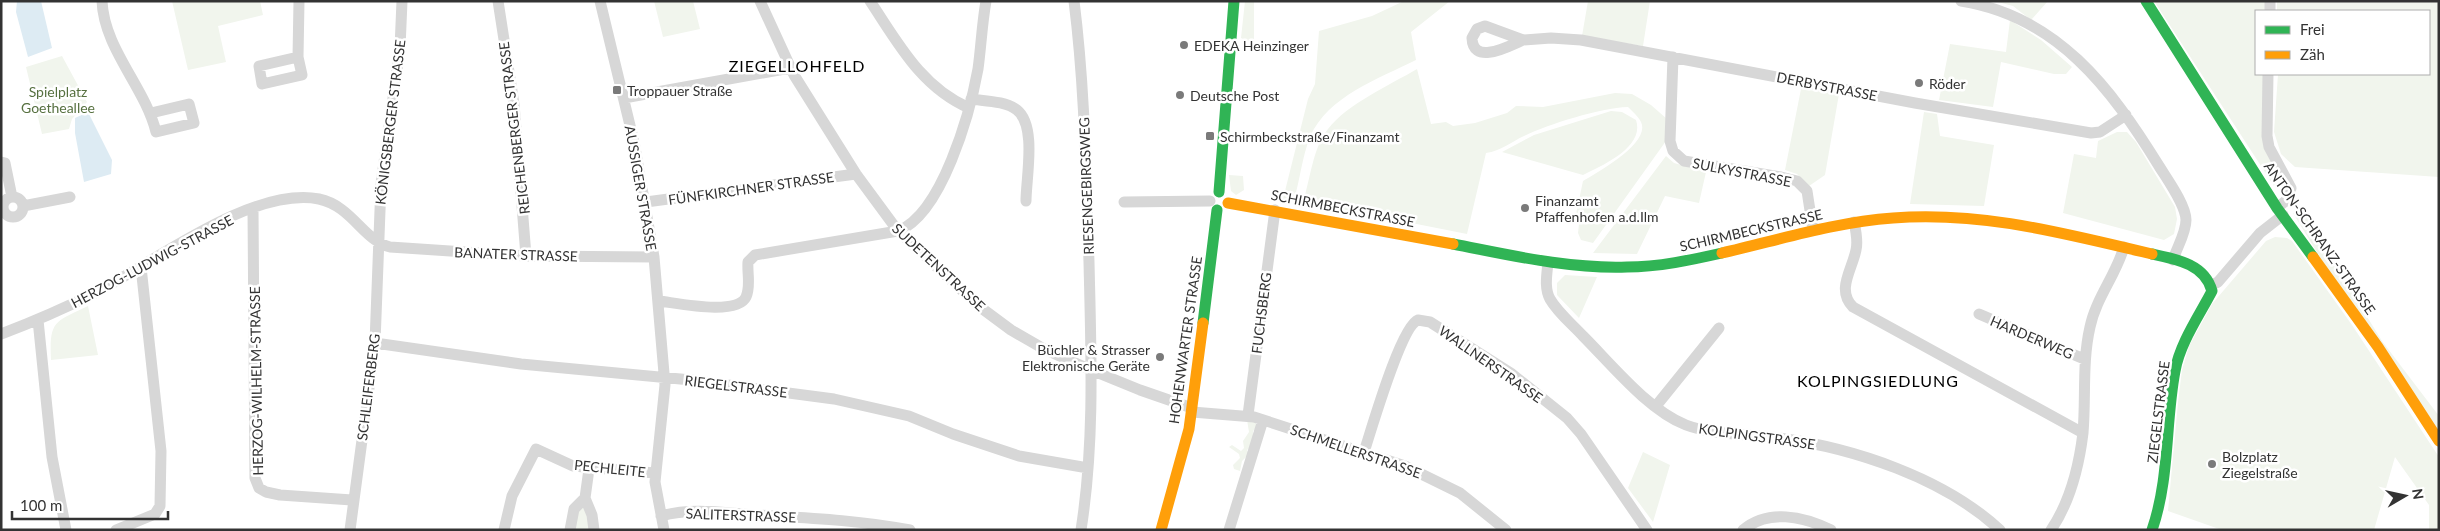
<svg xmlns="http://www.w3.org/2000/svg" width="2440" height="531" viewBox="0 0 2440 531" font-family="Lato,sans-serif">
<rect width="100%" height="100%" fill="#fff"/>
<!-- green -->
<path fill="#f1f5ed" d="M 172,1 L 260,1 L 263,15 L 218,26 L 226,62 L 188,70 Z
M 654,1 L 693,1 L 700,29 L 663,37 Z
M 1245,1 L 1254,1 L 1254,44 L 1241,38 Z
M 1404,1 L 1450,1 L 1411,32 L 1416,60 C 1378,79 1328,96 1310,137 C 1302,157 1300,180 1294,200 L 1282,203 L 1308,99 L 1315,84 L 1319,31 L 1372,16 Z
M 1588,1 L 1650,1 L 1643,46 L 1582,36 Z
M 1994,1 L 2048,1 L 2031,20 L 2013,6 Z
M 2154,1 L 2266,1 L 2267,11 L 2256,11 L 2256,74 L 2264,74 L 2262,134 L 2284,180 L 2274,186 Z
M 2277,1 L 2439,1 L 2439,177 L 2295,167 L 2281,154 L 2274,132 L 2278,74 L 2429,74 L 2429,11 L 2277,11 Z
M 2010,20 L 2041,40 L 2072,67 L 2066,74 L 2054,74 L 2001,62 L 1993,107 L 1939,100 L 1950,44 L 2006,52 Z
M 62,56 L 87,102 L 72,119 L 69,129 L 42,134 L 26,67 Z
M 1417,69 L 1431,124 L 1446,122 L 1453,126 L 1475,123 L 1507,113 L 1516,106 L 1543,107 L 1615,93 L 1632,94 L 1651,105 L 1667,119 L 1666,141 L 1593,243 L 1581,240 L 1578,233 L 1579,224 L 1575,219 L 1583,181 C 1598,172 1651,143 1641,122 C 1638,116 1632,111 1628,107 C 1600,108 1549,124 1524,136 C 1511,142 1501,151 1486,153 L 1467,234 L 1311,203 L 1305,195 C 1311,174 1314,146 1328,129 C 1347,104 1390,85 1417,69 Z
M 1801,89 L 1839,94 L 1825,175 L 1809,186 L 1797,174 L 1785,170 Z
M 1611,111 L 1622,112 L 1636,120 C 1645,147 1603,165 1583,175 L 1502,152 L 1534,135 Z
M 1924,112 L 1937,114 L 1940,136 L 1994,145 L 1984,206 L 1910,204 Z
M 2117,132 L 2127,132 L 2136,142 L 2175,207 L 2177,219 L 2174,234 L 2164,240 L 2063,213 L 2074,154 L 2096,158 L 2098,141 Z
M 1666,156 L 1674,163 L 1706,172 L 1699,203 L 1665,196 L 1637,254 L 1593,253 Z
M 1229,175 L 1243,176 L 1244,190 L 1236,195 L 1231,191 Z
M 2304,210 L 2321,242 L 2382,341 L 2439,416 L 2439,442 L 2343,295 L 2293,213 Z
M 2275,237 L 2287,238 L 2292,241 L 2352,325 L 2439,457 L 2439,530 L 2429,530 L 2429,505 L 2395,457 L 2374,530 L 2222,530 L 2168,511 L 2178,402 L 2182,370 L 2189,346 L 2212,304 L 2266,241 Z
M 1565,275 L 1597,277 L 1579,318 L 1557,295 L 1557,283 Z
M 88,306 L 98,355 L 51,360 C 49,320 55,322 88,306 Z
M 1247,420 L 1256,422 L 1256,428 L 1253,431 L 1253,445 L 1247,450 L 1249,454 L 1242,461 L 1240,471 L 1234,469 L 1233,465 L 1240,458 L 1239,454 L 1229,447 L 1232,445 L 1241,451 L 1244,448 L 1243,441 L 1249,432 Z
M 1643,452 L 1670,465 L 1653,522 L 1628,488 Z
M 585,498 L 594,530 L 570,530 Z"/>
<!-- water -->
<path fill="#ddebf3" d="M 17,1 L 41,1 L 52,48 L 28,57 L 16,12 Z
M 88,112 L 112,160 L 111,174 L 84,182 L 75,133 L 75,118 Z"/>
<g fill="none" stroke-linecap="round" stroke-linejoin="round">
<!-- street -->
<path stroke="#d7d7d7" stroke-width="11" d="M 102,1 C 104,49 145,87 156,132 L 194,123 L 189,104 L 151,113
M 498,1 L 514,104 L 526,256
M 600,1 L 634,142 L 654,257 L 665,385 L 655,482 L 664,530
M 760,1 L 794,75 L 856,174 L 898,231 L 980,307 L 1011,330 L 1044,349 L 1091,370 L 1140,390 L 1192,408
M 870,1 C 898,43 921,87 969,108
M 1074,1 C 1085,88 1086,175 1089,262 C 1091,351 1095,441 1081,530
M 1961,1 C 2057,16 2111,88 2159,166 C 2167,179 2186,205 2186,220 C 2186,233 2177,247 2173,260
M 2270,11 L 2270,1
M 1523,40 C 1509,46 1473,66 1472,38 L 1477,29 L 1485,26 L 1523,40 L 1551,38 L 1581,40 L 1915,103 L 2091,133 L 2100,132 L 2126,115
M 298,57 L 259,66 L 262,84 L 302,75 L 298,57 L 299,1
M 1673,57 L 1670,141 L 1673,151 L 1684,161 L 1781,177 L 1797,181 L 1807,191 L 1813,230
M 2268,74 L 2267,136 L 2269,147 L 2291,188 L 2288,199 L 2277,208
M 624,98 L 790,68
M 971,99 C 984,101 1006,101 1017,110 C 1037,126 1026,178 1026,201
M 1,162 L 5,163 L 12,197
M3 207a10 10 0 1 1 20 0a10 10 0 1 1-20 0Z
M 646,202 L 856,174
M 1124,202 L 1210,201
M 23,206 L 70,197
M 253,209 L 255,478 L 259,488 L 266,492 L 280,495 L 352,500
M 1854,222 C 1856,231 1858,242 1856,250 C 1852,270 1836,290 1853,307 L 2083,433
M 1548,262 C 1547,274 1544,288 1550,299 C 1558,313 1573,325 1583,336 C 1612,365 1648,410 1686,425 C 1715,436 1748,433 1779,438 C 1854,448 1944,478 2000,530
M 2212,285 L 2218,282 L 2260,233 L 2283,215
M 659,301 C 677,303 737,316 746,297 C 751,286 747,273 748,262 L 755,255 L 898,231 C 942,214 970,113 978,69 C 981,47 982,24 986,1
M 1979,314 L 2084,359
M 38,320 L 52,457 L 66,530
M 1,334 C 33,322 65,308 95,293 C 153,263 252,186 319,199 C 352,206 363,240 390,247 L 526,256 L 654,257
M 375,343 L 521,364 L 691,380 L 834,399 L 909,416 L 953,434 L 1019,456 L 1088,468
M 1656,406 L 1719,328
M 1192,412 L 1254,417 L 1405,466 L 1460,493 L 1506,530
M 1248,415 L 1275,210
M 1364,452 C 1371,431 1401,326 1418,320 L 1430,322 L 1512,374 L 1567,418 L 1581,434 L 1647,530
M 589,469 L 585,498 L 592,515 L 594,530
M 661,516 C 692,507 725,513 757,515 C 808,518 859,520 910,530
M 116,530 L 155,514 L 160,506 L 161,451 L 141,267
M 350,530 L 375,343 L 381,184 L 400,48 L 402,1
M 504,530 L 512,496 L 536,449 L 573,466 L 655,473
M 570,530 L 574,509 L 585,498
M 1229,530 L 1263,420
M 1743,530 C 1768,509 1803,516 1831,530
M 2051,530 C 2070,502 2079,466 2083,433 C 2086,397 2082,362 2090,327 C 2096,298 2116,275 2124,247"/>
<!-- fast -->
<path stroke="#30b455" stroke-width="11" d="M 2146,1 L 2277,208 L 2313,257
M 1219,192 L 1234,1
M 1453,244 C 1510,255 1568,269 1627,267 C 1659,267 1691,260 1722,253
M 2152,254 C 2176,259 2205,264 2212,291 C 2199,316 2180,343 2175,371 C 2165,424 2170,478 2152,530
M 1203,323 L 1217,210"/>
<!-- slow -->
<path stroke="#ff9f0a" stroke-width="11" d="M 1228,203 L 1453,244
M 1722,253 C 1779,240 1835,222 1893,218 C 1983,211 2066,234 2152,254
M 2313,257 L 2378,347 L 2439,441
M 1161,530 L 1189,429 L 1203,323"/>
</g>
<!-- markers -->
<g fill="#7a7a7a" stroke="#fff" stroke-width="2">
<circle cx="1184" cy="45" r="5"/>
<circle cx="1919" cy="83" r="5"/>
<rect x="612" y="85" width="10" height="10" rx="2.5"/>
<circle cx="1180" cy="95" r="5"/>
<rect x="1205" y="131" width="10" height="10" rx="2.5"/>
<circle cx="1525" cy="208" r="5"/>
<circle cx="1160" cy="357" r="5"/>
<circle cx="2212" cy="464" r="5"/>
</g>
<g text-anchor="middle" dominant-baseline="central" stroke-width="5" stroke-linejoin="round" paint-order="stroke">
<!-- poi labels -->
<g font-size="14" fill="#333" stroke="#fff" text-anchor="start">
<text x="1194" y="45">EDEKA Heinzinger</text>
<text x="1929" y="83">Röder</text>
<text x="627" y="90">Troppauer Straße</text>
<text x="1190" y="95">Deutsche Post</text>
<text x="1220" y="136">Schirmbeckstraße/Finanzamt</text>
<text x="1535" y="200">Finanzamt<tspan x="1535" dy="16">Pfaffenhofen a.d.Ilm</tspan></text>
<text x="1150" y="349" text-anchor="end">Büchler &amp; Strasser<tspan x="1150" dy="16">Elektronische Geräte</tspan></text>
<text x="2222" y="456">Bolzplatz<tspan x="2222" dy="16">Ziegelstraße</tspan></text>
</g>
<!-- street labels -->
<g font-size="14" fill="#333" stroke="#fff">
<text transform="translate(1827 86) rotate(11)">DERBYSTRASSE</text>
<text transform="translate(390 122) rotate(-83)">KÖNIGSBERGER STRASSE</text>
<text transform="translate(514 128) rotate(-97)">REICHENBERGER STRASSE</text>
<text transform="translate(1742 172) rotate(11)">SULKYSTRASSE</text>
<text transform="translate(1086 186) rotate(-92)">RIESENGEBIRGSWEG</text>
<text transform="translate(641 188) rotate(80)">AUSSIGER STRASSE</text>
<text transform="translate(751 188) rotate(-8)">FÜNFKIRCHNER STRASSE</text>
<text transform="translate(1343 208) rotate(11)">SCHIRMBECKSTRASSE</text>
<text transform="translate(1751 230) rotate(-13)">SCHIRMBECKSTRASSE</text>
<text transform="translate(2320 238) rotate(55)">ANTON-SCHRANZ-STRASSE</text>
<text transform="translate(516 254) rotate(2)">BANATER STRASSE</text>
<text transform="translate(152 261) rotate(-28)">HERZOG-LUDWIG-STRASSE</text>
<text transform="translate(939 267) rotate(43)">SUDETENSTRASSE</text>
<text transform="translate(1261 313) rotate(-83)">FUCHSBERG</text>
<text transform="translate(2032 337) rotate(23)">HARDERWEG</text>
<text transform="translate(1185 340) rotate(-82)">HOHENWARTER STRASSE</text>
<text transform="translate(1491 364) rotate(35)">WALLNERSTRASSE</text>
<text transform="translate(256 381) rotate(-91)">HERZOG-WILHELM-STRASSE</text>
<text transform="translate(736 386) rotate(7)">RIEGELSTRASSE</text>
<text transform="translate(368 387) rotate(-83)">SCHLEIFERBERG</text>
<text transform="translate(2158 412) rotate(-83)">ZIEGELSTRASSE</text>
<text transform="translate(1757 436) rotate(8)">KOLPINGSTRASSE</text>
<text transform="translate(1356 451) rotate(19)">SCHMELLERSTRASSE</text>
<text transform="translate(610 468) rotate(6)">PECHLEITE</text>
<text transform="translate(741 515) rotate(2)">SALITERSTRASSE</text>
</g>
<!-- park labels -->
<g font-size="14" fill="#56703f" stroke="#fff">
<text x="58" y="91">Spielplatz<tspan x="58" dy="16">Goetheallee</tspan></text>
</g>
<!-- quarter labels -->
<g font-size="16" letter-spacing="1" fill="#000" stroke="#fff">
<text x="797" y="65">ZIEGELLOHFELD</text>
<text x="1878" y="380">KOLPINGSIEDLUNG</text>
</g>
</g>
<!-- border -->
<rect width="2440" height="531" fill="none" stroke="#333333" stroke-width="5"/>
<!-- legend -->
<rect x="2255" y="10" width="175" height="65" fill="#ffffff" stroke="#adadad"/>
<rect x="2265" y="26" width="25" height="8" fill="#30b455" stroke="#adadad"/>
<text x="2300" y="35" font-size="15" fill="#333333">Frei</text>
<rect x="2265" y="51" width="25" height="8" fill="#ff9f0a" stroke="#adadad"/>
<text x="2300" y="60" font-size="15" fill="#333333">Zäh</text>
<!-- north arrow -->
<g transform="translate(2405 496) rotate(81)" stroke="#ffffff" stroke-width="4" paint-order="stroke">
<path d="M0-4L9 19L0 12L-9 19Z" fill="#333333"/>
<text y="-8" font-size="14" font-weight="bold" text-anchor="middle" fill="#333333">N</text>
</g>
<!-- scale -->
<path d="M12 511v8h156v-8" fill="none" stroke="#333333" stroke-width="2.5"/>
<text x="20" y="511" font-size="15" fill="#333333" stroke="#ffffff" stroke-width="4" paint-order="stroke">100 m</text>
</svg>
